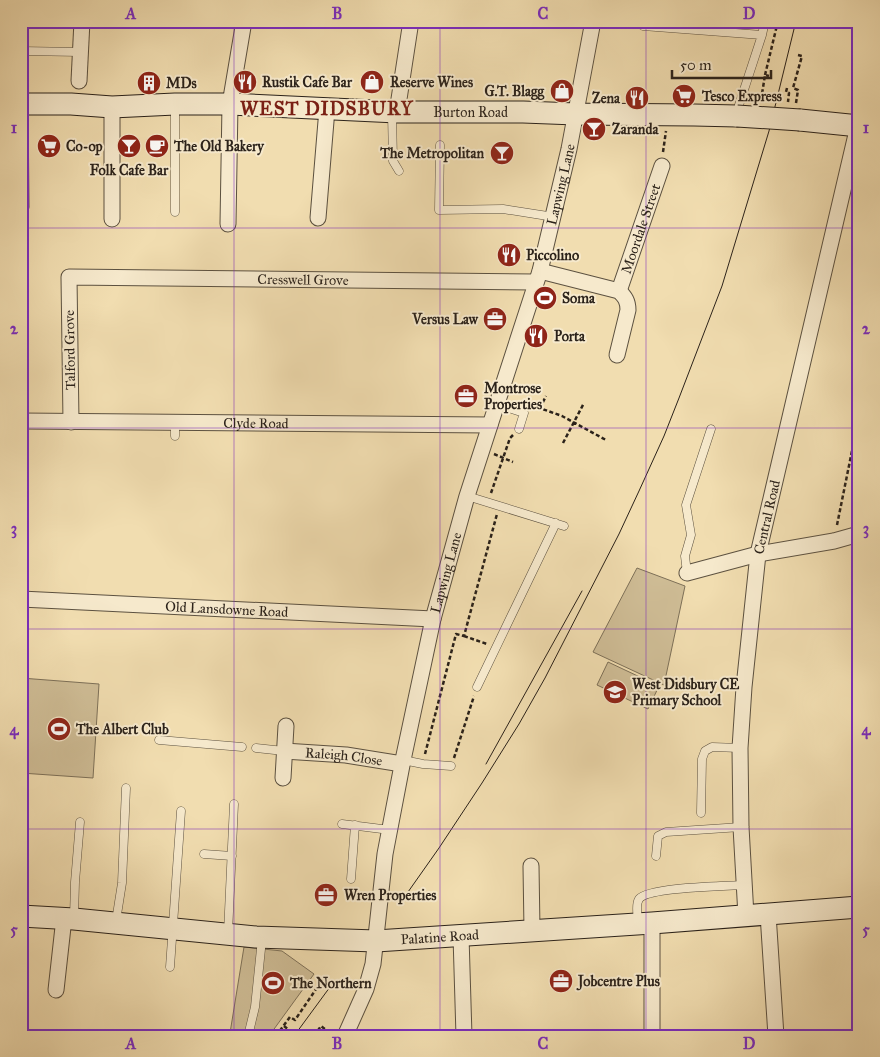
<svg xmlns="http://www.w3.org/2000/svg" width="880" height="1057" viewBox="0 0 880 1057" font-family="'IM FELL Great Primer',serif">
<rect width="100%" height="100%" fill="#f1ddb0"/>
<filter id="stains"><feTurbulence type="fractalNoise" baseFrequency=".004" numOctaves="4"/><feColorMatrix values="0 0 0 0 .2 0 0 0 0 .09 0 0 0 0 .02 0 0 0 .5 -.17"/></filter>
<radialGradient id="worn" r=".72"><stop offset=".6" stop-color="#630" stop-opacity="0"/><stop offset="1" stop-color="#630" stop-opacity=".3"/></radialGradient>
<!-- green -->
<path fill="#cfbd96" stroke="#7d7058" d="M 637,568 L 685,586 L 664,685 L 593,652 Z
M 608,662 L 659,686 L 648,709 L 597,685 Z
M 21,678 L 99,684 L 93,778 L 21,773 Z
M 244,947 L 282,951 L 314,974 L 269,1036 L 203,1036 L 203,1031 L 230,1033 Z"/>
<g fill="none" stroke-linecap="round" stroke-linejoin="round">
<!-- lane casing -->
<g stroke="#5c5140" stroke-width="9">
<path id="lane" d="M 643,26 L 762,35 L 765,21
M 21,51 L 80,52
M 392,113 L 393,161 L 399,171
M 738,114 L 739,105 L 762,35
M 440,145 L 439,210 L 503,209 L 554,217
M 21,207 L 25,207 L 24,105
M 175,212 L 175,104
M 496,404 L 524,413 L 519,429
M 175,436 L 175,423
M 467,496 L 564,526
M 687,573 L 685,556 L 691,535 L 686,505 L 711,429
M 477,687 L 556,523
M 159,740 L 242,747
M 256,748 L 284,751
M 403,760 L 423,764 L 451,766
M 701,813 L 702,759 L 705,751 L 712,747 L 740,748
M 342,824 L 390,830
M 204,854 L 232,856
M 656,856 L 658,836 L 666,832 L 741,827
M 351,879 L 355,825
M 74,917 L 75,882 L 80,822
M 116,921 L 122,883 L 126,788
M 638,922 C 638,915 635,905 639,899 C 648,887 726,886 744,885
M 228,933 L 234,804
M 170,967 L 181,811
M 348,1031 L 357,1036
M 248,1036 L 255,1007 L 262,939"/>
</g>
<!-- street casing -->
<g stroke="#5c5140" stroke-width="17">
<g id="street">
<path d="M 79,81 L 82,21"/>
<path d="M 397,112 L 411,21"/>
<path d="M 318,218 L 327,109"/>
<path d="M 112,219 L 112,107"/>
<path d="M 228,224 L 230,104 L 244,21"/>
<path d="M 540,271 L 619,291 C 625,297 628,301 628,310 L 617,355"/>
<path id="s1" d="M 619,291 L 662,166"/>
<path id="s2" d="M 21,421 L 490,425"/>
<path id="s3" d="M 71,422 L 69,277 L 535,282"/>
<path d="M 687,573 L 758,554 L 834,541 L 859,534"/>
<path id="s4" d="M 21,599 L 433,619"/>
<path id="s5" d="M 284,751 L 346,755 L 402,764"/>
<path d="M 283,778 L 286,726"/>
<path d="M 531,866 L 532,930"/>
<path d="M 768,914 L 776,1036"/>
<path id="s6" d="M 746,916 L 741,827 L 740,748 L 744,687 L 758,554 L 858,126"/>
<path d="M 461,936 L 464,1036"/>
<path d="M 56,990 L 64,918"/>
<path id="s7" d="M 345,1036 L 366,989 L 373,964 L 385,854 L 403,760 L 433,619 L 467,496 L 540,271 L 569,149 L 593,21"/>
<path d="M 652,1036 L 652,923"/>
</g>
</g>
<!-- secondary casing -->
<g stroke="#2b221a" stroke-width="23">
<g id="secondary">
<path id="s8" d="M 21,104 L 71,104 L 112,107 L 175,104 L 230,104 L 397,112 L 523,112 L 576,114 L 694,115 L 737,116"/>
<path d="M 800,120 L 859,126"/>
<path id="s9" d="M 21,916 L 74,919 L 256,937 L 376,941 L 652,923 L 859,907"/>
</g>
</g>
<!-- path -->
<path stroke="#2b221a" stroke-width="2.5" stroke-dasharray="4 2.5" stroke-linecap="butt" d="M 765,75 L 778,21
M 787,88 L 786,92 L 789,93 L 788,102
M 767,101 L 768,95 L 762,94 L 765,75 L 769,76
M 796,103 L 798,90 L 793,88 L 802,56 L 798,55
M 663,152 L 666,131
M 531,405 L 562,416 L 606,440
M 540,408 L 546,396
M 859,422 L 855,436 L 859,437
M 563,443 L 584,403
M 494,454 L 513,462
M 491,493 L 510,438 L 513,435
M 837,525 L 855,436
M 464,636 L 487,644
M 425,754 L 456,634 L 464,636 L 497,514
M 454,758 L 474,696
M 284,1026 L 289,1030 L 284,1036
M 276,1036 L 290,1017 L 295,1020 L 325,976
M 314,1036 L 321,1026 L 330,1033
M 322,1036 L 327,1030"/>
<!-- lane -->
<use href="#lane" stroke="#f6e9cc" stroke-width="8"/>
<!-- street -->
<use href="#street" stroke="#f6e9cc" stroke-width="15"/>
<!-- secondary -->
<use href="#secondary" stroke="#f6e9cc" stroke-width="21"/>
<!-- tram -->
<path stroke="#2b221a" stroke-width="1" d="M 486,764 L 582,591
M 408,892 L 439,848 L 482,783 L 519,724 L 545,678 L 619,534 L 639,491 L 664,436 L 679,398 L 722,286 L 769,131 L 796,21
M 294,1036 L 330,987"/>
<!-- secondary-bridge casing -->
<g stroke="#2b221a" stroke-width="23" stroke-linecap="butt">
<path id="secondary-bridge" d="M 737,116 L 800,120"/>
</g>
<!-- secondary-bridge -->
<use href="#secondary-bridge" stroke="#f6e9cc" stroke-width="21"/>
</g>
<!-- grid -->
<path fill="none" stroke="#7b2cbf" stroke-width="1" stroke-opacity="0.55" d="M 234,21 L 234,1036M 440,21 L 440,1036M 646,21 L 646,1036M 21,228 L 859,228M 21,428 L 859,428M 21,629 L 859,629M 21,829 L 859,829"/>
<!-- icons -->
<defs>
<g id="restaurant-disc" transform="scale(1.25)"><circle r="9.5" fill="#8f2418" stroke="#f6e9cc"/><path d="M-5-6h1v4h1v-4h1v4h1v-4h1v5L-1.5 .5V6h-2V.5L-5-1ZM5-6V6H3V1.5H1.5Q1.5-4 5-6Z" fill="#fff"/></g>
<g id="shop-disc" transform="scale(1.25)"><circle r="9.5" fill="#8f2418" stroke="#f6e9cc"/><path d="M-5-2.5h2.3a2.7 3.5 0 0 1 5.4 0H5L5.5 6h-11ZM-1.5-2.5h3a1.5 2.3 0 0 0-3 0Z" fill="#fff"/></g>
<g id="building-disc" transform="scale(1.25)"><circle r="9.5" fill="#8f2418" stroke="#f6e9cc"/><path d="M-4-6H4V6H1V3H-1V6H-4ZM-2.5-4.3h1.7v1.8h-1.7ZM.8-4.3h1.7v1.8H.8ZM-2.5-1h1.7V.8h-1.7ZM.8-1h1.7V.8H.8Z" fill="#fff"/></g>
<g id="supermarket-disc" transform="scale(1.25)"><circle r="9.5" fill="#8f2418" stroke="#f6e9cc"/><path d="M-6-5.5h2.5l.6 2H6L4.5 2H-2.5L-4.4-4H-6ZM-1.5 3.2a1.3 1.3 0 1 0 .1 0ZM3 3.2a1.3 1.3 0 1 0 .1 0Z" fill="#fff"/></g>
<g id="bar-disc" transform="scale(1.25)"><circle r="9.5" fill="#8f2418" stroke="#f6e9cc"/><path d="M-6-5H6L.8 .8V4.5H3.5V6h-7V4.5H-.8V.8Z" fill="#fff"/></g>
<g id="cafe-disc" transform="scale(1.25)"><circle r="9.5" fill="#8f2418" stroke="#f6e9cc"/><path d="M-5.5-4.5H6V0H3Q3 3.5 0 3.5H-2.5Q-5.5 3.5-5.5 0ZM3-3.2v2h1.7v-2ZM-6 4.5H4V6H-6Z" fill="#fff"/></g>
<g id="stadium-disc" transform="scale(1.25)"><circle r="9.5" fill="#8f2418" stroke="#f6e9cc"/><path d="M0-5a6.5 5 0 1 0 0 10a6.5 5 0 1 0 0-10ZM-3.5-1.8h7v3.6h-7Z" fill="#fff"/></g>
<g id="office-disc" transform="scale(1.25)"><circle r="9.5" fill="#8f2418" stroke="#f6e9cc"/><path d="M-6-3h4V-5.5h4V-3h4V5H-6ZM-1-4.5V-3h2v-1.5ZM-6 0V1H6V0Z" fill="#fff"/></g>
<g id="school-disc" transform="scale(1.25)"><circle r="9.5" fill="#8f2418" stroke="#f6e9cc"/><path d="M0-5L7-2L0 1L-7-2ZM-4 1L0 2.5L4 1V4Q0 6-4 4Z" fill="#fff"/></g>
</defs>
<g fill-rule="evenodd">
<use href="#restaurant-disc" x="245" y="82"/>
<use href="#shop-disc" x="372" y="82"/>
<use href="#building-disc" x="149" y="83"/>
<use href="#shop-disc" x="562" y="91"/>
<use href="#supermarket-disc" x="684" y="96"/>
<use href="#restaurant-disc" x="637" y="98"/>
<use href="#bar-disc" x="594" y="129"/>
<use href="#supermarket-disc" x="49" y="146"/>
<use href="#bar-disc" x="129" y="146"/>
<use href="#cafe-disc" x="157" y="146"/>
<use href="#bar-disc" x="502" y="153"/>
<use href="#restaurant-disc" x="509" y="255"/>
<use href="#stadium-disc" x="545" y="298"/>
<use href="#office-disc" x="495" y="319"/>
<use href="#restaurant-disc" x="536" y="336"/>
<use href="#office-disc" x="466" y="396"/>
<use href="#school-disc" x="615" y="692"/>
<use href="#stadium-disc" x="59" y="729"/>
<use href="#office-disc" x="326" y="895"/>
<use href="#office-disc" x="561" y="981"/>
<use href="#stadium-disc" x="273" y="983"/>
</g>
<g text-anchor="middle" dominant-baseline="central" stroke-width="4" stroke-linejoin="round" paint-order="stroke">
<!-- poi labels -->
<g font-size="14" font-weight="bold" fill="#2b221a" stroke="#f6e9cc" text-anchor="start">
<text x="262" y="82">Rustik Cafe Bar</text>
<text x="390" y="82">Reserve Wines</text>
<text x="166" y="83">MDs</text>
<text x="544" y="91" text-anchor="end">G.T. Blagg</text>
<text x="702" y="96">Tesco Express</text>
<text x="620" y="98" text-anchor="end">Zena</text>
<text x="612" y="129">Zaranda</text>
<text x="66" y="146">Co-op</text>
<text x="174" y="146">The Old Bakery</text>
<text x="484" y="153" text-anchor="end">The Metropolitan</text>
<text x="129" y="170" text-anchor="middle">Folk Cafe Bar</text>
<text x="526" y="255">Piccolino</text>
<text x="562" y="298">Soma</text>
<text x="478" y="319" text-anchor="end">Versus Law</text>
<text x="554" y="336">Porta</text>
<text x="484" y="388">Montrose<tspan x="484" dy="16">Properties</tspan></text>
<text x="632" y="684">West Didsbury CE<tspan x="632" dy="16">Primary School</tspan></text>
<text x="76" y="729">The Albert Club</text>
<text x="344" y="895">Wren Properties</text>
<text x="578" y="981">Jobcentre Plus</text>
<text x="290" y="983">The Northern</text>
</g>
<!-- street labels -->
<g font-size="14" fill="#2b221a" stroke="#f6e9cc">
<text stroke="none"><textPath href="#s8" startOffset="450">Burton Road</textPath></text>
<text stroke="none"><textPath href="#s7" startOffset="881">Lapwing Lane</textPath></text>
<text stroke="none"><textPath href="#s1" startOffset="66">Moordale Street</textPath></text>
<text stroke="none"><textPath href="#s3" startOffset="379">Cresswell Grove</textPath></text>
<text transform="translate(70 350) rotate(-91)">Talford Grove</text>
<text stroke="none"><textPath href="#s2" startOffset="235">Clyde Road</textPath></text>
<text stroke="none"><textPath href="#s6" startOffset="401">Central Road</textPath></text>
<text stroke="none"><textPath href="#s7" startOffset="476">Lapwing Lane</textPath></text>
<text stroke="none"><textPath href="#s4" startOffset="206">Old Lansdowne Road</textPath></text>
<text stroke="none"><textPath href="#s5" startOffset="60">Raleigh Close</textPath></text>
<text stroke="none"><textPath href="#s9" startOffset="420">Palatine Road</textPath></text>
</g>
<!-- district labels -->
<g font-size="19" font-weight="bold" letter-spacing="1" fill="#7a1f14" stroke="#f6e9cc">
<text x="327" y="108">WEST DIDSBURY</text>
</g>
</g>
<!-- margin -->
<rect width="880" height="1057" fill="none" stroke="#f1ddb0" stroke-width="55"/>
<!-- scale -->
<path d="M672 70v8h99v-8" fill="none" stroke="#2b221a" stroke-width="2.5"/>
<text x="680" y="70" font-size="15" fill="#2b221a" stroke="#f6e9cc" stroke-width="4" paint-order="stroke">50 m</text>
<rect x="28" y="28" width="824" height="1002" fill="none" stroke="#7b2cbf" stroke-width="2"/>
<g font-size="16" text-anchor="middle" font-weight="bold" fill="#7b2cbf">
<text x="131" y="19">A</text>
<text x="337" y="19">B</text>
<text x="543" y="19">C</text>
<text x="749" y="19">D</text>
<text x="14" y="133">1</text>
<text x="866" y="133">1</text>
<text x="14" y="334">2</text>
<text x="866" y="334">2</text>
<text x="14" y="534">3</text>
<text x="866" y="534">3</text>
<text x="14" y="735">4</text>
<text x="866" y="735">4</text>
<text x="14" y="935">5</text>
<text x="866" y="935">5</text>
<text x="131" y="1049">A</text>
<text x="337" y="1049">B</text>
<text x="543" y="1049">C</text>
<text x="749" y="1049">D</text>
</g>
<rect width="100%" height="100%" filter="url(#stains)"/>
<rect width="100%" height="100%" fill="url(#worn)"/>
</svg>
